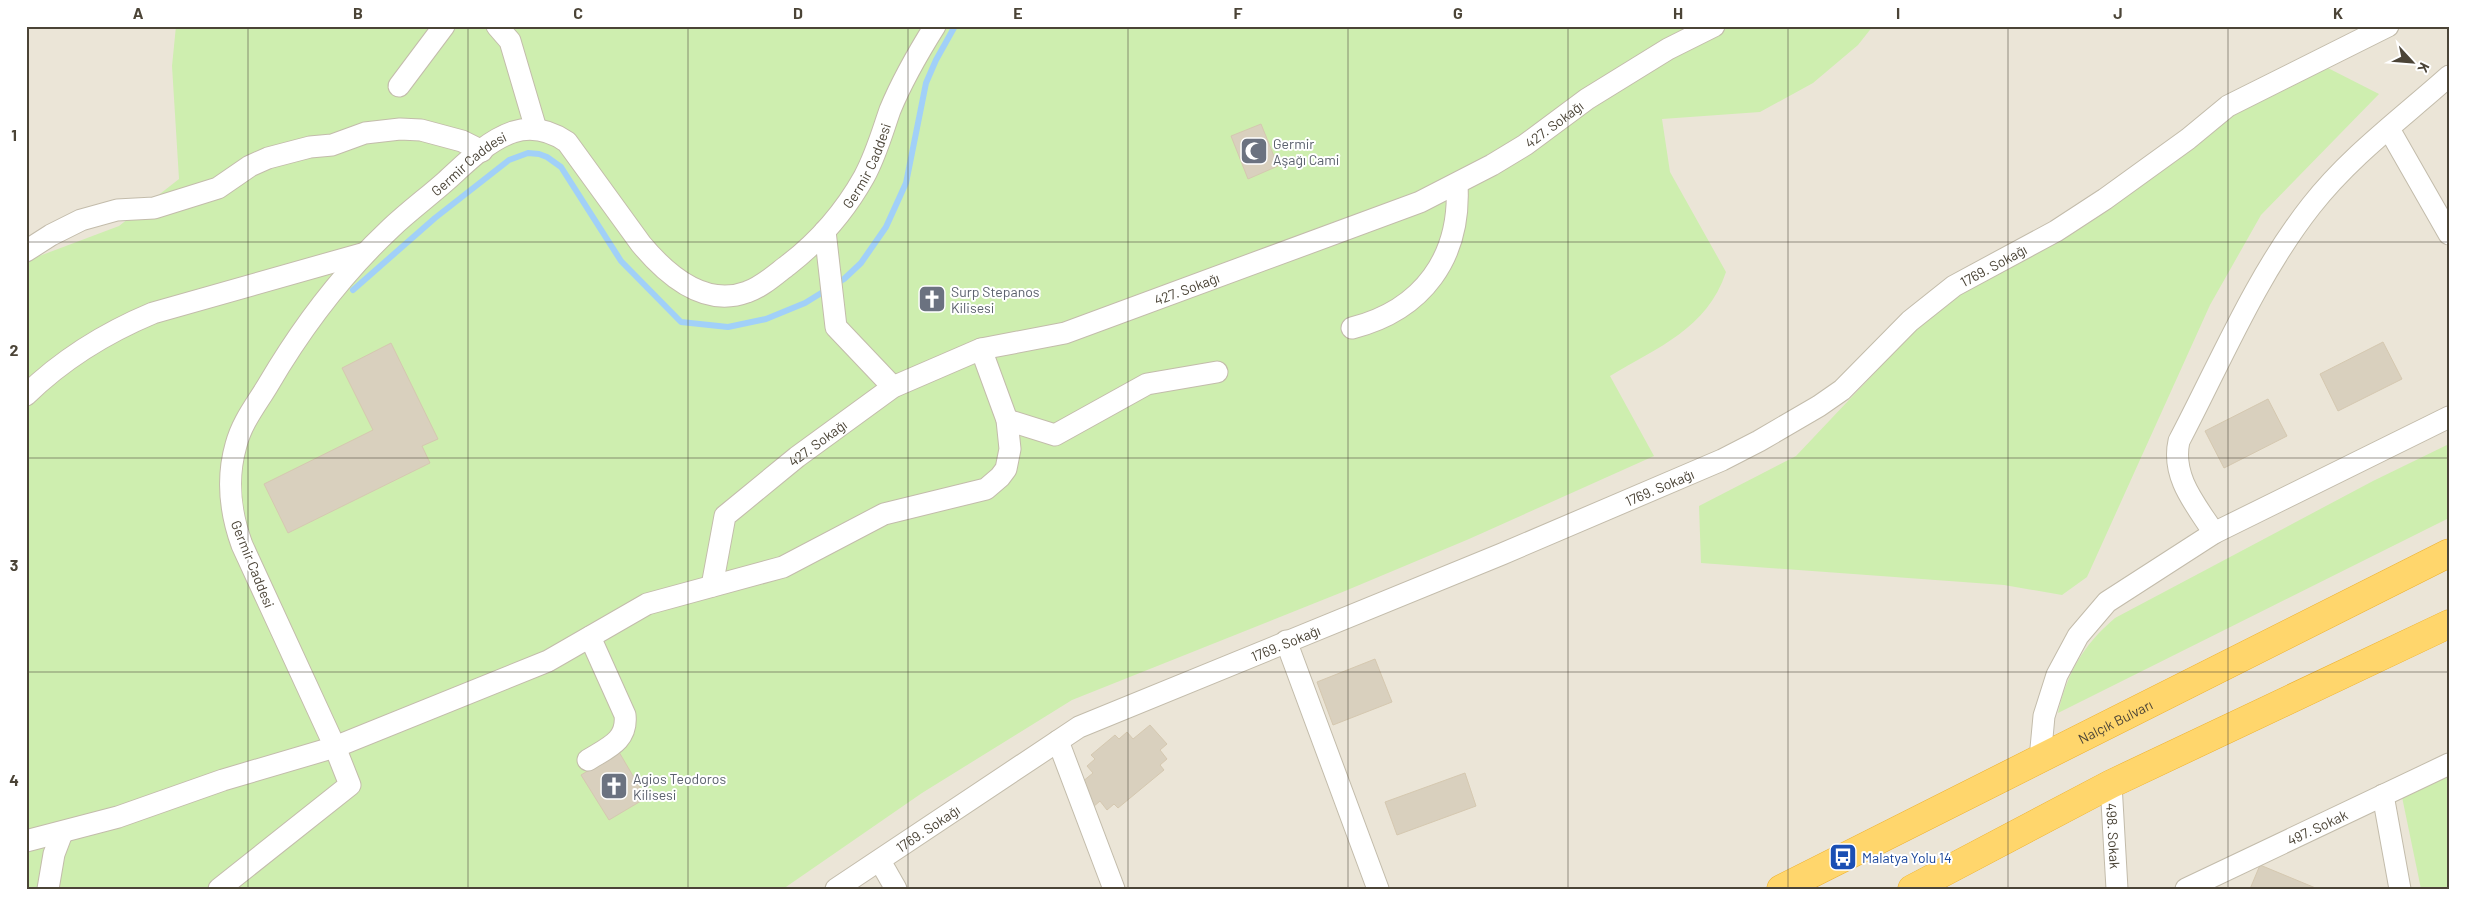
<svg xmlns="http://www.w3.org/2000/svg" width="2475" height="915" viewBox="0 0 2475 915" font-family="Barlow,sans-serif">
<rect width="100%" height="100%" fill="#f6f3ea"/>
<!-- residential -->
<path fill="#ebe5d7" d="M 26,26 L 2449,26 L 2449,889 L 26,889 Z"/>
<!-- green -->
<path fill="#ceeeaf" d="M 176,26 L 1873,26 L 1858,45 L 1813,83 L 1760,112 L 1662,119 L 1670,172 L 1726,272 C 1707,329 1658,347 1610,376 L 1654,456 L 1469,539 L 1345,591 L 1072,700 L 922,793 L 783,889 L 26,889 L 26,261 L 119,226 L 179,179 L 172,66 Z
M 2322,65 L 2379,94 L 2261,215 L 2210,305 L 2087,577 L 2062,595 L 2004,585 L 1701,563 L 1699,506 L 1796,456 L 1934,310 L 2037,251 L 2195,136 Z
M 2449,444 L 2449,518 L 2058,713 C 2067,673 2084,644 2115,618 L 2373,481 Z
M 2449,772 L 2449,889 L 2421,889 L 2401,792 Z"/>
<g fill="none" stroke-linecap="round" stroke-linejoin="round">
<!-- stream -->
<path stroke="#a1d0f8" stroke-width="6" d="M 353,290 L 435,218 L 509,160 L 528,153 L 539,154 L 547,157 L 561,167 L 621,261 L 681,322 L 728,327 L 766,319 L 805,303 L 844,279 L 861,263 L 886,227 L 906,183 L 926,83 L 936,60 L 955,26"/>
</g>
<!-- building -->
<path fill="#d9d0be" stroke="#d5c8b0" d="M 1261,124 L 1278,166 L 1248,179 L 1231,136 Z
M 2383,342 L 2402,379 L 2338,411 L 2320,374 Z
M 391,343 L 438,439 L 422,446 L 430,463 L 288,533 L 264,484 L 373,430 L 342,368 Z
M 2268,399 L 2287,436 L 2224,468 L 2205,431 Z
M 1375,659 L 1392,702 L 1333,725 L 1317,682 Z
M 1150,725 L 1167,744 L 1160,750 L 1167,759 L 1160,765 L 1164,770 L 1118,808 L 1114,804 L 1107,810 L 1100,801 L 1093,807 L 1076,787 L 1093,773 L 1087,766 L 1095,759 L 1091,755 L 1115,735 L 1119,739 L 1127,732 L 1133,739 Z
M 619,752 L 646,798 L 609,820 L 581,775 Z
M 1465,773 L 1476,806 L 1397,835 L 1385,802 Z
M 2260,865 L 2318,889 L 2250,889 Z"/>
<g fill="none" stroke-linecap="round" stroke-linejoin="round">
<!-- street casing -->
<g stroke="#c3bcab" stroke-width="23">
<g id="street">
<path d="M 497,26 L 510,41 L 536,129"/>
<path d="M 399,86 L 444,26"/>
<path d="M 2389,129 L 2449,234"/>
<path d="M 825,231 L 836,327 L 893,387"/>
<path d="M 26,251 L 51,235 L 81,220 L 117,210 L 154,208 L 218,188 L 250,166 L 268,158 L 310,147 L 332,145 L 365,133 L 400,129 L 421,130 L 462,141 L 482,151"/>
<path d="M 1352,328 C 1423,310 1461,257 1457,185"/>
<path d="M 26,395 C 64,358 105,333 153,313 L 365,253"/>
<path d="M 1007,420 L 1055,435 L 1147,384 L 1217,372"/>
<path d="M 2214,533 C 2196,505 2171,477 2179,441 C 2220,363 2256,276 2311,206 C 2350,156 2402,118 2449,76"/>
<path id="s1" d="M 712,586 L 725,516 L 797,457 L 893,387 L 981,349 L 1065,333 L 1420,202 L 1492,165 L 1525,145 L 1587,99 L 1668,49 L 1714,26"/>
<path d="M 1286,641 L 1378,889"/>
<path d="M 1058,741 L 1114,889"/>
<path d="M 2040,759 L 2044,716 L 2057,675 L 2078,636 L 2107,602 L 2214,533 L 2449,417"/>
<path d="M 588,760 C 607,748 628,741 625,715 L 590,637"/>
<path id="s2" d="M 2111,784 L 2117,889"/>
<path d="M 2383,795 L 2400,889"/>
<path d="M 26,841 L 118,817 L 223,780 L 335,747 L 548,661 L 647,604 L 783,567 L 884,514 L 986,489 L 1000,477 L 1006,469 L 1010,449 L 1007,420 L 981,349"/>
<path d="M 880,861 L 896,889"/>
<path d="M 48,889 L 54,854 L 62,833"/>
<path id="s3" d="M 219,889 L 350,785 L 335,747 L 242,545 C 230,512 226,480 236,445 C 242,422 256,405 268,385 C 302,327 342,274 391,228 C 409,211 428,197 446,181 C 466,163 487,141 513,132 C 532,126 551,131 567,142 L 641,244 C 666,274 704,308 747,292 C 762,287 776,274 788,265 C 819,241 845,211 864,177 C 876,155 882,133 890,110 C 902,81 918,53 935,26"/>
<path id="s4" d="M 836,889 L 1079,727 L 1502,554 L 1722,460 L 1759,441 L 1819,406 L 1842,390 L 1910,321 L 1954,286 L 2056,231 L 2105,199 L 2188,139 L 2228,106 L 2388,26"/>
<path id="s5" d="M 2186,889 L 2449,764"/>
</g>
</g>
<!-- highway casing -->
<g stroke="#edb02d" stroke-width="29">
<g id="highway">
<path id="s6" d="M 1781,889 L 2449,553"/>
<path d="M 1912,889 L 2111,784 L 2449,624"/>
</g>
</g>
<!-- street -->
<use href="#street" stroke="#fff" stroke-width="21"/>
<!-- highway -->
<use href="#highway" stroke="#ffd66c" stroke-width="28"/>
</g>
<!-- grid -->
<path fill="none" stroke="#4b4437" stroke-width="1" stroke-opacity="0.55" d="M 248,26 L 248,889M 468,26 L 468,889M 688,26 L 688,889M 908,26 L 908,889M 1128,26 L 1128,889M 1348,26 L 1348,889M 1568,26 L 1568,889M 1788,26 L 1788,889M 2008,26 L 2008,889M 2228,26 L 2228,889M 26,242 L 2449,242M 26,458 L 2449,458M 26,672 L 2449,672"/>
<!-- icons -->
<defs>
<g id="mosque-square" transform="scale(1.4375)"><rect x="-9" y="-9" width="18" height="18" rx="4" fill="#6b7280" stroke="#fff"/><path d="M3.5-4.9A6 6 0 1 0 3.5 4.9A5 5 0 1 1 3.5-4.9Z" fill="#fff"/></g>
<g id="church-square" transform="scale(1.4375)"><rect x="-9" y="-9" width="18" height="18" rx="4" fill="#6b7280" stroke="#fff"/><path d="M-1.2-6h2.4v3.5h3.3v2.4h-3.3V6h-2.4V-.1h-3.3v-2.4h3.3Z" fill="#fff"/></g>
<g id="bus-square" transform="scale(1.4375)"><rect x="-9" y="-9" width="18" height="18" rx="4" fill="#1a4fb4" stroke="#fff"/><path d="M-5-6H5V4H4V6H2V4H-2V6H-4V4H-5ZM-3.5-4V0h7V-4ZM-3.5 1.2v1.5H-2V1.2ZM2 1.2v1.5H3.5V1.2Z" fill="#fff"/></g>
</defs>
<g fill-rule="evenodd">
<use href="#mosque-square" x="1254" y="151"/>
<use href="#church-square" x="932" y="299"/>
<use href="#church-square" x="614" y="786"/>
<use href="#bus-square" x="1843" y="857"/>
</g>
<g text-anchor="middle" dominant-baseline="central" stroke-width="4" stroke-linejoin="round" paint-order="stroke">
<!-- street labels -->
<g font-size="14" fill="#4b4437" stroke="#fff">
<text stroke="none"><textPath href="#s1" startOffset="998">427. Sokağı</textPath></text>
<text stroke="none"><textPath href="#s3" startOffset="902">Germir Caddesi</textPath></text>
<text stroke="none"><textPath href="#s3" startOffset="1442">Germir Caddesi</textPath></text>
<text stroke="none"><textPath href="#s4" startOffset="1325">1769. Sokağı</textPath></text>
<text stroke="none"><textPath href="#s1" startOffset="594">427. Sokağı</textPath></text>
<text stroke="none"><textPath href="#s1" startOffset="189">427. Sokağı</textPath></text>
<text stroke="none"><textPath href="#s4" startOffset="920">1769. Sokağı</textPath></text>
<text transform="translate(253 564) rotate(68)">Germir Caddesi</text>
<text stroke="none"><textPath href="#s4" startOffset="515">1769. Sokağı</textPath></text>
<text stroke="none"><textPath href="#s6" startOffset="374">Nalçık Bulvarı</textPath></text>
<text stroke="none"><textPath href="#s5" startOffset="145">497. Sokak</textPath></text>
<text stroke="none"><textPath href="#s4" startOffset="110">1769. Sokağı</textPath></text>
<text stroke="none"><textPath href="#s2" startOffset="52">498. Sokak</textPath></text>
</g>
<!-- worship labels -->
<g font-size="14" fill="#5b616d" stroke="#fff" text-anchor="start">
<text x="1273" y="143">Germir<tspan x="1273" dy="16">Aşağı Cami</tspan></text>
<text x="951" y="291">Surp Stepanos<tspan x="951" dy="16">Kilisesi</tspan></text>
<text x="633" y="778">Agios Teodoros<tspan x="633" dy="16">Kilisesi</tspan></text>
</g>
<!-- transit labels -->
<g font-size="14" fill="#164399" stroke="#fff" text-anchor="start">
<text x="1862" y="857">Malatya Yolu 14</text>
</g>
</g>
<!-- border -->
<rect width="2475" height="915" fill="none" stroke="#ffffff" stroke-width="55"/>
<!-- north arrow -->
<g transform="translate(2412 62) rotate(116)" stroke="#ffffff" stroke-width="4" paint-order="stroke">
<path d="M0-4L9 19L0 12L-9 19Z" fill="#4b4437"/>
<text y="-8" font-size="14" font-weight="bold" text-anchor="middle" fill="#4b4437">K</text>
</g>
<rect x="28" y="28" width="2420" height="860" fill="none" stroke="#4b4437" stroke-width="2"/>
<g font-size="16" text-anchor="middle" font-weight="bold" fill="#4b4437">
<text x="138" y="19">A</text>
<text x="358" y="19">B</text>
<text x="578" y="19">C</text>
<text x="798" y="19">D</text>
<text x="1018" y="19">E</text>
<text x="1238" y="19">F</text>
<text x="1458" y="19">G</text>
<text x="1678" y="19">H</text>
<text x="1898" y="19">I</text>
<text x="2118" y="19">J</text>
<text x="2338" y="19">K</text>
<text x="14" y="141">1</text>
<text x="14" y="356">2</text>
<text x="14" y="571">3</text>
<text x="14" y="786">4</text>
</g>
</svg>
